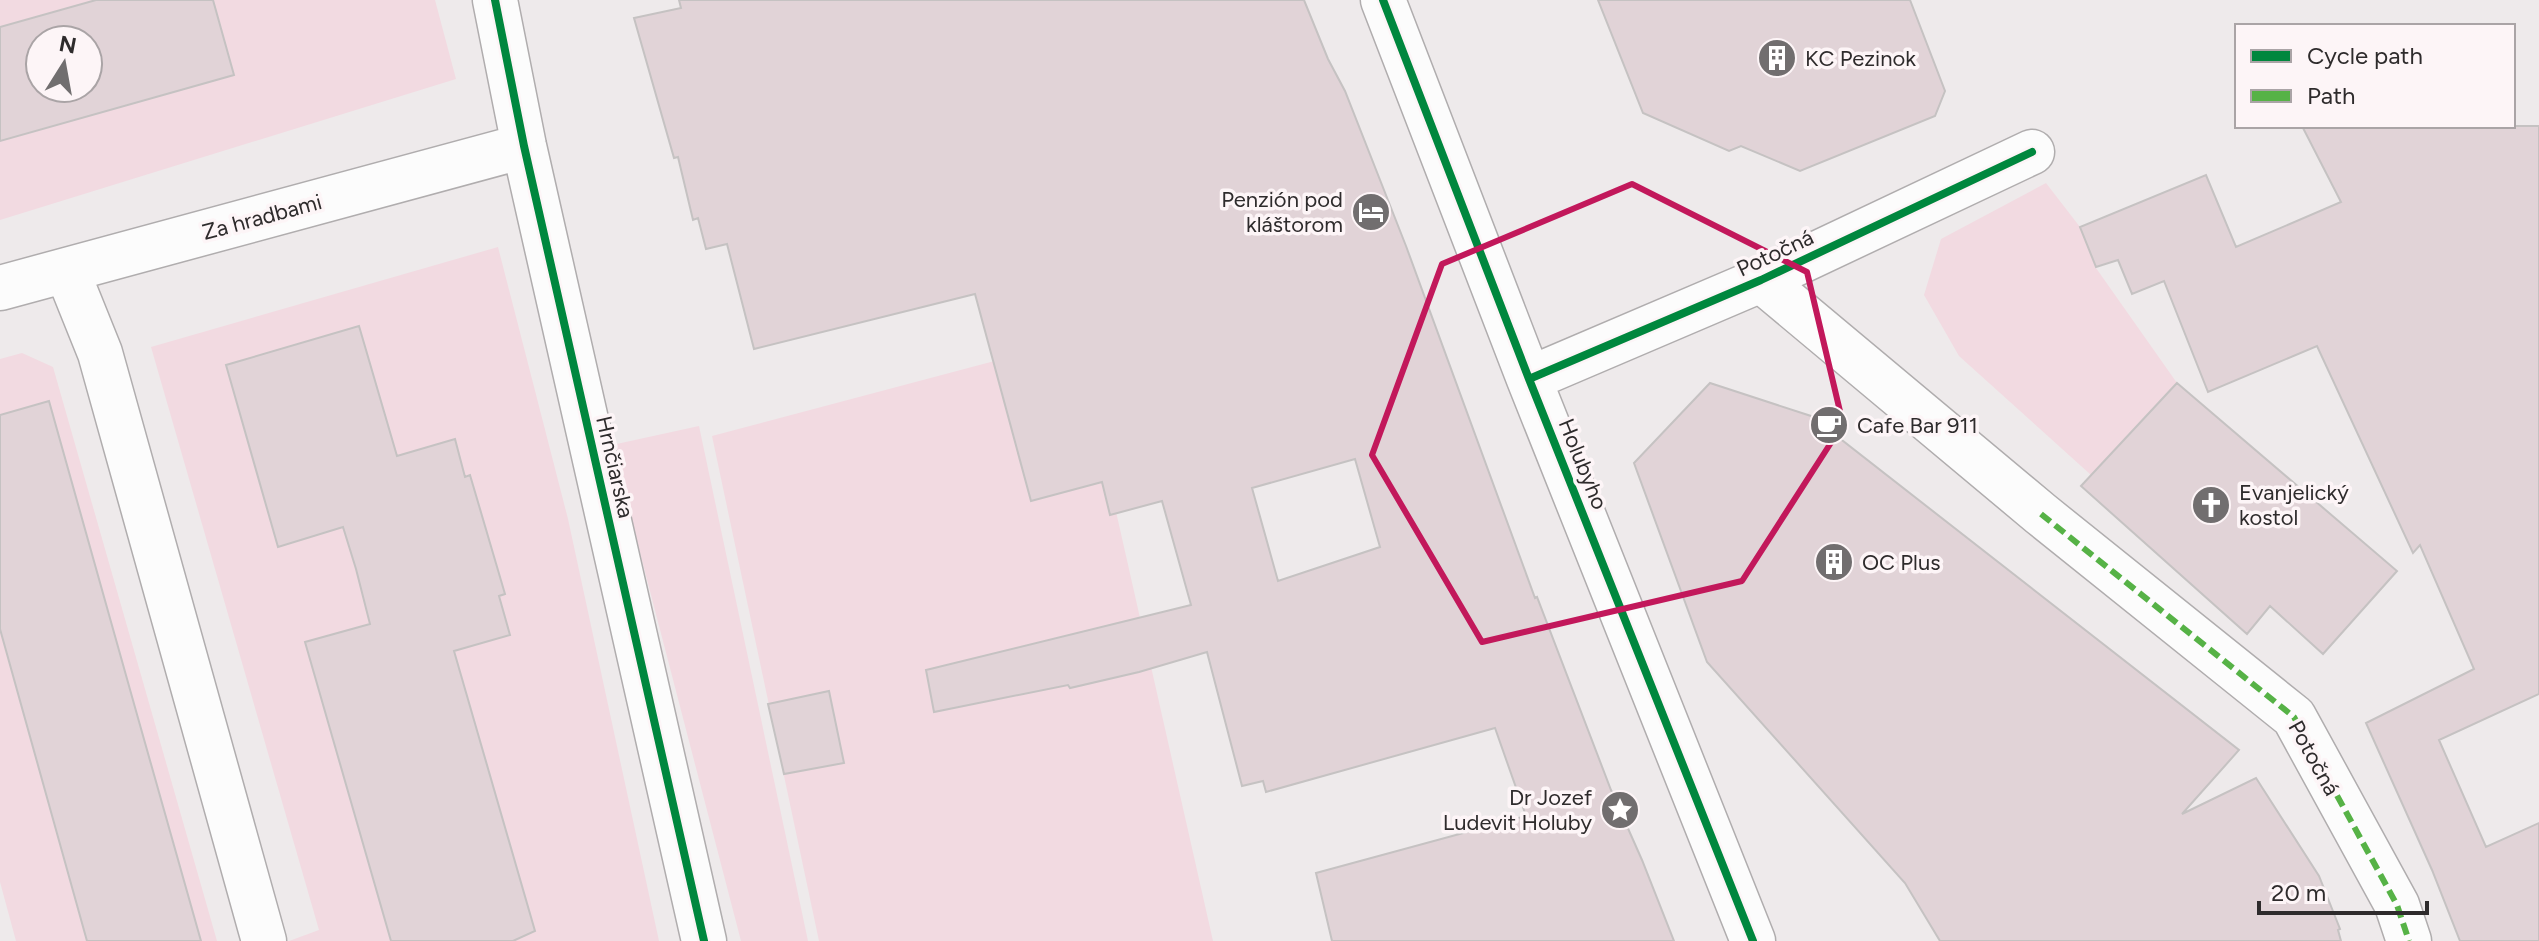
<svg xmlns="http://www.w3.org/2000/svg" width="2539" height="941" viewBox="0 0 2539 941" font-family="Figtree,sans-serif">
<rect width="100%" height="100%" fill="#eeeaeb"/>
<!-- green -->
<path fill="#f2dae1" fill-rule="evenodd" d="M 0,0 L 435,0 L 456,79 L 0,220 ZM 40,40 L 88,40 L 88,88 L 40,88 Z
M 2046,183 L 2080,227 L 2096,268 L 2177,383 L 2091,475 L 1959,356 L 1924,295 L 1941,239 Z
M 498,247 L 568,519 L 659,941 L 289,941 L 319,930 L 151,347 Z
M 1077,339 L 1213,941 L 819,941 L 712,436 Z
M 22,353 L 53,367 L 217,941 L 16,941 L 0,882 L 0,359 Z
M 699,426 L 808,941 L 741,941 L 612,445 Z"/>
<!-- building -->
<path fill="#e1d3d7" stroke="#c5c2c2" stroke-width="2" fill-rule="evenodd" d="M 96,0 L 213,0 L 234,75 L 0,141 L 0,27 ZM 40,40 L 88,40 L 88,88 L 40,88 Z
M 679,0 L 1304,0 L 1328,59 L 1345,91 L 1406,246 L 1535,598 L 1537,597 L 1611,790 L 1642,860 L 1674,941 L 1332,941 L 1316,873 L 1526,816 L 1495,728 L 1266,792 L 1263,781 L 1242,786 L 1207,652 L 1139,672 L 1070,688 L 1068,685 L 934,712 L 926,670 L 1191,605 L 1162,501 L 1110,515 L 1102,482 L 1031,501 L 975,294 L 754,349 L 727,244 L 706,249 L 698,218 L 693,220 L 678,157 L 674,158 L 634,18 L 681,8 ZM 1355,459 L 1380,547 L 1278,581 L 1252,488 Z
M 1598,0 L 1910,0 L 1945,91 L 1935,116 L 1800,171 L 1741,146 L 1729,151 L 1643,113 Z
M 2302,126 L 2539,126 L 2539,694 L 2439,740 L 2486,847 L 2539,823 L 2539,941 L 2460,941 L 2432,870 L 2366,723 L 2474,669 L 2420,545 L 2413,553 L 2317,346 L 2208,392 L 2164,281 L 2132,294 L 2118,260 L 2096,267 L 2080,227 L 2206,175 L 2236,247 L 2341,202 Z
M 359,326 L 397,456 L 455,439 L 465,477 L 470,475 L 505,594 L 499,596 L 510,635 L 454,651 L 535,931 L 513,941 L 391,941 L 305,642 L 370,624 L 356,569 L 343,527 L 278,547 L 226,365 Z
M 1710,383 L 1811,416 L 2239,750 L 2182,814 L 2256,778 L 2319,876 L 2340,929 L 2338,930 L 2341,941 L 1940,941 L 1905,883 L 1707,662 L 1634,463 Z
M 2177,383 L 2397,571 L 2323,654 L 2270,606 L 2247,634 L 2081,486 Z
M 49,401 L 138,718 L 201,941 L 87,941 L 0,629 L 0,415 Z
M 829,691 L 844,763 L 784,774 L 768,704 Z"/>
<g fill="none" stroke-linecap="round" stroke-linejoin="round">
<!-- minor casing -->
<g stroke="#b0adae" stroke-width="47">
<path id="minor" d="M 495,0 L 524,146 L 704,941
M 1383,0 L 1529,379 L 1753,941
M 67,271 L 100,353 L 264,941
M 1761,280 L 2041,514 L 2294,717 L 2397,905 L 2409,941
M 0,288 L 524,146
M 1529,379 L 1761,280 L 2032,152"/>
</g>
<!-- minor -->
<use href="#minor" stroke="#fcfcfc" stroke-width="44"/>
<!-- quiet -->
<path stroke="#56b246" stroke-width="6" stroke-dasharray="12 6" stroke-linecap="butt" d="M 2041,514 L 2294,717 L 2397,905 L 2409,941"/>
<!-- cycleway casing -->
<g stroke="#fdf5f7" stroke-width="13">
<path id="cycleway" d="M 495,0 L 524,146 L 704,941
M 1383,0 L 1529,379 L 1753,941
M 1529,379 L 1761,280 L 2032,152"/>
</g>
<!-- cycleway -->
<use href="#cycleway" stroke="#00873e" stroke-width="8"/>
</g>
<!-- marked area -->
<path fill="none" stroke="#c2185b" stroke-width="6" stroke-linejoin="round" d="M 1632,184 L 1807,272 L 1843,424 L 1742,581 L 1482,642 L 1372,455 L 1442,264 Z"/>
<!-- icons -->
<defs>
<g id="building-disc" transform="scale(2)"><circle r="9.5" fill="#716e6f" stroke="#fdf5f7"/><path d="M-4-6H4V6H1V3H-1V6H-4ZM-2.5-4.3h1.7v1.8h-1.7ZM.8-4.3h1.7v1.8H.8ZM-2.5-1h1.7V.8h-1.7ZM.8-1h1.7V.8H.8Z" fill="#fff"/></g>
<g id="hotel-disc" transform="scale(2)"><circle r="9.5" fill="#716e6f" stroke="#fdf5f7"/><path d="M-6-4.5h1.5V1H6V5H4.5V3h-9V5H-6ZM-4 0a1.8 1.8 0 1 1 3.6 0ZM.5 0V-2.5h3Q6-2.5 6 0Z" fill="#fff"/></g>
<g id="cafe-disc" transform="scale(2)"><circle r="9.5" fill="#716e6f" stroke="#fdf5f7"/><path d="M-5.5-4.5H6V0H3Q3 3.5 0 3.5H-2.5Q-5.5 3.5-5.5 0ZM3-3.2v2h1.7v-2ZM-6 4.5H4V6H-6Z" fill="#fff"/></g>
<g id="church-disc" transform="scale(2)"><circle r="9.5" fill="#716e6f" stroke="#fdf5f7"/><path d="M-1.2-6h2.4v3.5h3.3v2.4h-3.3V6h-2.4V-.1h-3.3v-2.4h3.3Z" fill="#fff"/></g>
<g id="sight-disc" transform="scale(2)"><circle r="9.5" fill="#716e6f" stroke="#fdf5f7"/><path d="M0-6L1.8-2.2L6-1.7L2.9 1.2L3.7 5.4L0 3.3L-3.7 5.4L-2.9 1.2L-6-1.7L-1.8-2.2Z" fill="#fff"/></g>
</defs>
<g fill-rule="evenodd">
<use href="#building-disc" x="1777" y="58"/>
<use href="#hotel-disc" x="1371" y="212"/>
<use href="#cafe-disc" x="1829" y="425"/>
<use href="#church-disc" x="2211" y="505"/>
<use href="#building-disc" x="1834" y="562"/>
<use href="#sight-disc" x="1620" y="810"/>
</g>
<g text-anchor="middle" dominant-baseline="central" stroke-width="7" stroke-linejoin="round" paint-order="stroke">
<!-- poi labels -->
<g font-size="22" fill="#2e2b2c" stroke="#fdf5f7" text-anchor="start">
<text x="1805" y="58">KC Pezinok</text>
<text x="1343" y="199" text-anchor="end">Penzión pod<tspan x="1343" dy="25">kláštorom</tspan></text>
<text x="1857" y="425">Cafe Bar 911</text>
<text x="2239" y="492">Evanjelický<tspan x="2239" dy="25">kostol</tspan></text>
<text x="1862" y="562">OC Plus</text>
<text x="1592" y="797" text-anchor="end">Dr Jozef<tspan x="1592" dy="25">Ludevit Holuby</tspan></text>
</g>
<!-- street labels -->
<g font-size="22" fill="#2e2b2c" stroke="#fdf5f7">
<text transform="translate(262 217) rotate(-15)">Za hradbami</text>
<text transform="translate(1775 253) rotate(-25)">Potočná</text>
<text transform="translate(1583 464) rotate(68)">Holubyho</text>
<text transform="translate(615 467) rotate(77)">Hrnčiarska</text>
<text transform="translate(2314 758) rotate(61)">Potočná</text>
</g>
</g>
<!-- legend -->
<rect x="2235" y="24" width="280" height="104" fill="#fdf5f7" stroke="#aaa4a6" stroke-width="2"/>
<rect x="2251" y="50" width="40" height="12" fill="#00873e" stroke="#aaa4a6" stroke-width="2"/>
<text x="2307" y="64" font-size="24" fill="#2e2b2c">Cycle path</text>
<rect x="2251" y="90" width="40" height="12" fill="#56b246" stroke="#aaa4a6" stroke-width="2"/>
<text x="2307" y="104" font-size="24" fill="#2e2b2c">Path</text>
<!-- north arrow -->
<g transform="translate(64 64) rotate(11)"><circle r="38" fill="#fdf5f7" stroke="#aaa4a6" stroke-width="2"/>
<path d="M0-6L14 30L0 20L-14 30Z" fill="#716e6f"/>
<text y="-12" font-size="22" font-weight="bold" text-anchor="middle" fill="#2e2b2c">N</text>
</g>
<!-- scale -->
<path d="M2259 901v12h168v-12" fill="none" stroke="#2e2b2c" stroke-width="4"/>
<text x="2271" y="901" font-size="24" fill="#2e2b2c" stroke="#fdf5f7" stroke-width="6" paint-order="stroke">20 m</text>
</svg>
